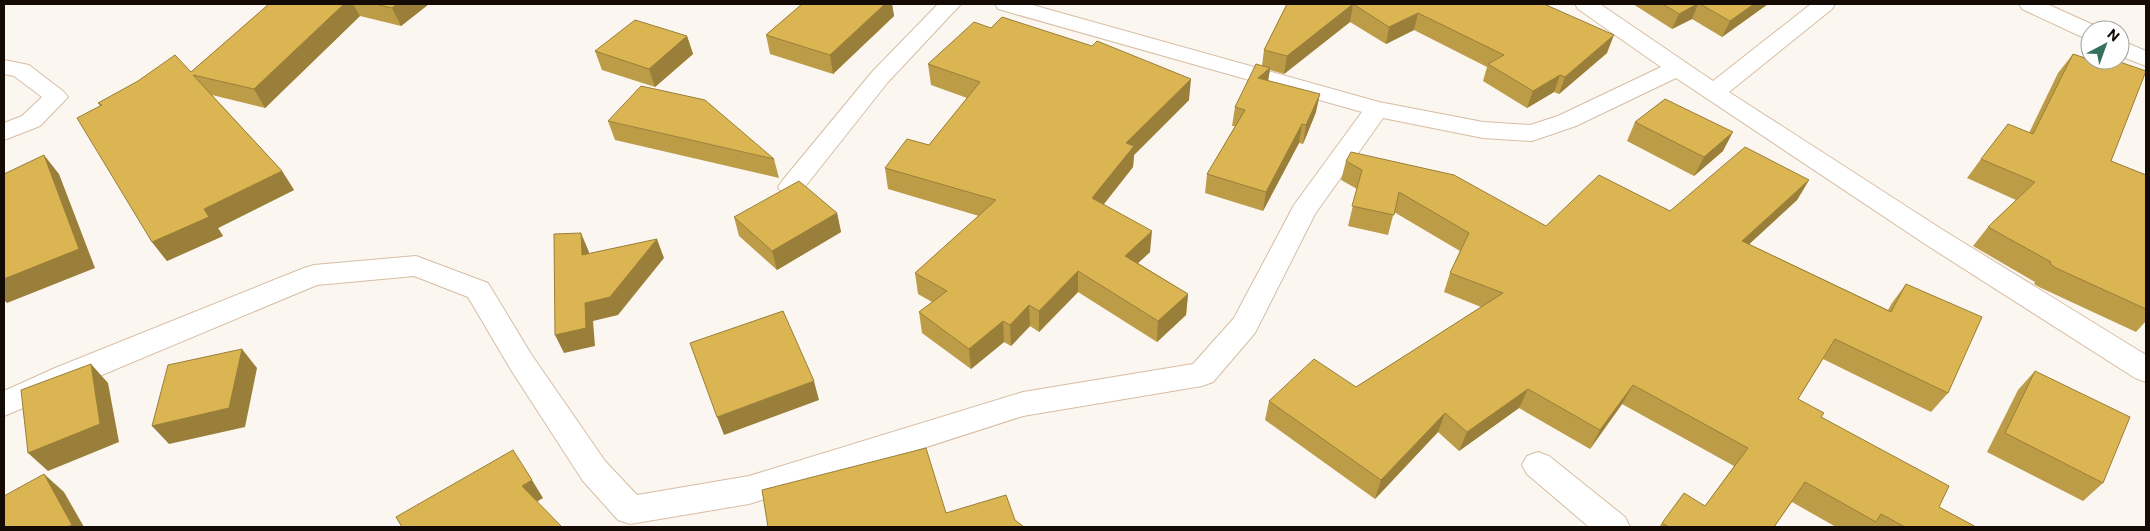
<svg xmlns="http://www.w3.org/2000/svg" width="2150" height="531" viewBox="0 0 2150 531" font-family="Commissioner,sans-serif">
<rect width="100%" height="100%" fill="#fcf6f1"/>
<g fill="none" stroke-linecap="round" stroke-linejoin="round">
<!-- minor casing -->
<g stroke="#d7bda3" stroke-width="2">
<path id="minor" d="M 938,4 L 961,4 L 888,82 L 800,193 L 791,196 L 782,193 L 778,187 L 782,181 L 872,72 Z
M 995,4 L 1029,4 L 1379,102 L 1483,122 L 1530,125 L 1558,116 L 1661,67 L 1578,9 L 1575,4 L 1600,4 L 1713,81 L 1811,4 L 1835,4 L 1832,9 L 1729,92 L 1943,230 L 2146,355 L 2146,382 L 2135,378 L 1925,244 L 1676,78 L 1576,126 L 1532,141 L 1483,138 L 1383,118 L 1315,214 L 1255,333 L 1213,382 L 1202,386 L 1023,416 L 749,504 L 630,524 L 618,520 L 583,481 L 511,370 L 468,297 L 414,276 L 317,285 L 4,416 L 4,391 L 55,368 L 304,268 L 314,265 L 416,256 L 488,283 L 531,354 L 605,461 L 637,495 L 749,476 L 1023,392 L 1193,364 L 1234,318 L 1294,205 L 1362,112 L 998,9 Z
M 2019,4 L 2047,4 L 2098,27 L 2100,30 L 2090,30 L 2090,39 L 2082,37 L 2022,9 Z
M 2120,40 L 2146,51 L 2146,66 L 2120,56 Z
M 4,60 L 29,65 L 64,92 L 68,97 L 40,126 L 4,140 L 4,123 L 22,116 L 42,97 L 14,76 L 4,74 Z
M 1538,452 L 1549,456 L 1625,517 L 1630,527 L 1589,527 L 1527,474 L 1522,465 L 1527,456 Z"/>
</g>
<!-- minor -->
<use href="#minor" fill="#fff" fill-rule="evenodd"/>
</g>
<!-- wall -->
<path fill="#bc9c47" d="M 269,4 L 429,4 L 401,26 L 360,16 L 265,108 L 212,95 L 282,171 L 294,190 L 218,228 L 223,236 L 167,261 L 152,242 L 100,106 L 98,103 L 191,72 Z
M 802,4 L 892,4 L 894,16 L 833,74 L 770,54 L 766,35 Z
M 1287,4 L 1544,4 L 1607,53 L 1559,94 L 1554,92 L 1527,108 L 1483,81 L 1487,67 L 1414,30 L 1386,44 L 1350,22 L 1284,74 L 1270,70 L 1268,81 L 1316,112 L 1303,144 L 1299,143 L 1263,211 L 1205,193 L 1207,174 L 1235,126 L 1232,126 L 1235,107 L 1262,66 L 1264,50 Z
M 1633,4 L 1768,4 L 1722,37 L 1692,19 L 1672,29 Z
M 687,36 L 693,54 L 655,87 L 602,70 L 595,51 Z
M 2073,54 L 2095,61 L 2096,60 L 2114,60 L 2111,161 L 2146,175 L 2146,321 L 2136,332 L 2039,287 L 2034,284 L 2035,282 L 1973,246 L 1988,227 L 2016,200 L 1967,178 L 1981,159 L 2029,133 L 2058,73 Z
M 928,64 L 1189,100 L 1134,155 L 1133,167 L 1104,204 L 1150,252 L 1138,263 L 1188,294 L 1186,315 L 1157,342 L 1078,292 L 1039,332 L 1030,326 L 1011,346 L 1004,342 L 971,369 L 922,333 L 919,312 L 932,302 L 918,294 L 915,273 L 979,216 L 888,189 L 885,168 L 929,145 L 967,98 L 931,85 Z
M 608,121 L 774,159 L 779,178 L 615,140 Z
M 1635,122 L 1723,151 L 1694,176 L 1627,141 Z
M 1346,161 L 1546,226 L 1670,211 L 1809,180 L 1797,200 L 1749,244 L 1888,310 L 1892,303 L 1906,284 L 1948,393 L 1931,412 L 1823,359 L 1798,399 L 1939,507 L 1976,527 L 1836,527 L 1792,502 L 1774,527 L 1659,527 L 1662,523 L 1705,506 L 1734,466 L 1622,404 L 1590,449 L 1519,408 L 1459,451 L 1438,432 L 1375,499 L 1265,420 L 1269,401 L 1356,387 L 1481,307 L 1444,292 L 1450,273 L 1460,251 L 1394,212 L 1388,235 L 1348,226 L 1357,189 L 1341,180 Z
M 837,213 L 841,232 L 777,270 L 739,236 L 734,217 Z
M 2035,371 L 2103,483 L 2083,501 L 1987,452 L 2018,390 Z"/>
<!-- shaded-wall -->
<path fill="#997f39" d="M 344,4 L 353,4 L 360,16 L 265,108 L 254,89 Z
M 397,4 L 429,4 L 401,26 L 392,8 Z
M 885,4 L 892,4 L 894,16 L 833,74 L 830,55 Z
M 1353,4 L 1350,22 L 1284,74 L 1287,56 Z
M 1697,4 L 1698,4 L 1692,19 L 1672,29 L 1679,14 Z
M 1754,4 L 1768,4 L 1722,37 L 1730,21 Z
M 1418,13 L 1414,30 L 1386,44 L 1389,27 Z
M 1614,35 L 1607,53 L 1559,94 L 1565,77 Z
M 687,36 L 693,54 L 655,87 L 649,69 Z
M 1270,68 L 1267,87 L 1258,78 Z
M 1560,75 L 1554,92 L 1527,108 L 1533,91 Z
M 1191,79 L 1189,100 L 1134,155 L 1133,167 L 1092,219 L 1092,198 L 1126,143 Z
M 1320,94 L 1316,112 L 1303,144 L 1306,125 Z
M 1302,124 L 1299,143 L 1263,211 L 1266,192 Z
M 1733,132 L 1723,151 L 1694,176 L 1704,157 Z
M 44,155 L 59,174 L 95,268 L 7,303 L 4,300 L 4,279 Z
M 282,171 L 294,190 L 218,228 L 223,236 L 167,261 L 152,242 L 204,209 Z
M 1809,180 L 1797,200 L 1731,261 L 1742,241 Z
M 837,213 L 841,232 L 777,270 L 772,251 Z
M 1152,231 L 1150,252 L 1124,276 L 1125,256 Z
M 581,233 L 589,252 L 590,273 L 582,255 Z
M 657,239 L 664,258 L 618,315 L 593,321 L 595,346 L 564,353 L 555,335 L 585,303 Z
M 1078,271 L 1078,292 L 1039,332 L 1039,311 Z
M 1188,294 L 1186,315 L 1157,342 L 1158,321 Z
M 1029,305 L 1030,326 L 1011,346 L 1010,325 Z
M 1003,321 L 1004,342 L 971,369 L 969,349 Z
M 242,349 L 257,368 L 245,427 L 169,444 L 152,426 Z
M 91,364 L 108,383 L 119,442 L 48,471 L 28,453 Z
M 814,381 L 819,400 L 724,435 L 717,417 Z
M 1633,385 L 1622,404 L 1590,449 L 1600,430 Z
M 1528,389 L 1519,408 L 1459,451 L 1467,432 Z
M 1445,413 L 1438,432 L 1375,499 L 1381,480 Z
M 44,474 L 64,492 L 84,527 L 67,527 Z
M 532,480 L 543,498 L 533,504 L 522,486 Z"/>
<!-- building -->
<path fill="#dbb552" stroke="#997f39" d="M 269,4 L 344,4 L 254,89 L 193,75 L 282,171 L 204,209 L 209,217 L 152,242 L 77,118 L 102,105 L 98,103 L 138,81 L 175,55 L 191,72 Z
M 375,4 L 397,4 L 392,8 Z
M 802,4 L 885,4 L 830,55 L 766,35 Z
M 1287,4 L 1544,4 L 1614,35 L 1565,77 L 1560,75 L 1533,91 L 1488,64 L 1504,55 L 1418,13 L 1389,27 L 1353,4 L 1287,56 L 1264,50 Z
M 1663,4 L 1697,4 L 1679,14 Z
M 1700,4 L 1754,4 L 1730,21 Z
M 1002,17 L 1092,46 L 1097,41 L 1191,79 L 1126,143 L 1134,146 L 1092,198 L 1152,231 L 1125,256 L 1188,294 L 1158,321 L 1078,271 L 1039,311 L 1029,305 L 1010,325 L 1003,321 L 969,349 L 919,312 L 947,291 L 915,273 L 996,200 L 885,168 L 907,139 L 929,145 L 980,82 L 928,64 L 974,22 L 991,28 Z
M 635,20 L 687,36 L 649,69 L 595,51 Z
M 2073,54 L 2097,62 L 2098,60 L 2114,60 L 2146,71 L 2111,161 L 2146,175 L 2146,309 L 2056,268 L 2050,264 L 2051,262 L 1988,227 L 2035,182 L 1981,159 L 2008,124 L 2033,134 Z
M 1256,64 L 1270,68 L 1258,78 L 1320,94 L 1306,125 L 1302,124 L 1266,192 L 1207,174 L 1245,110 L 1235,107 Z
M 641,86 L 705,100 L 774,159 L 608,121 Z
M 1665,99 L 1733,132 L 1704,157 L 1635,122 Z
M 1745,147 L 1809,180 L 1742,241 L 1891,312 L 1906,284 L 1982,317 L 1948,393 L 1835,339 L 1798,399 L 1824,413 L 1821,417 L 1949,486 L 1939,507 L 1976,527 L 1905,527 L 1881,514 L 1876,522 L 1805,482 L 1774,527 L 1669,527 L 1662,523 L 1684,493 L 1705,506 L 1748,448 L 1633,385 L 1600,430 L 1528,389 L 1467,432 L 1445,413 L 1381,480 L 1269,401 L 1314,359 L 1356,387 L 1503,293 L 1450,273 L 1469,233 L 1399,192 L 1394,215 L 1352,206 L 1362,170 L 1346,161 L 1351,152 L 1454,175 L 1546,226 L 1599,175 L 1670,211 Z
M 44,155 L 79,249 L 4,279 L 4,174 Z
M 799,181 L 837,213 L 772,251 L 734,217 Z
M 581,233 L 582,255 L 657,239 L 610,297 L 585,303 L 586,328 L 555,335 L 554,234 Z
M 783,311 L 814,381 L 717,417 L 690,343 Z
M 242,349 L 229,408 L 152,426 L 168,365 Z
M 91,364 L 100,424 L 28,453 L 21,390 Z
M 2035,371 L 2130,417 L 2103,483 L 2005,433 Z
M 926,448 L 946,513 L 1006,495 L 1015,520 L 1024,527 L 768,527 L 762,490 Z
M 513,450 L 532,480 L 522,486 L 562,527 L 402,527 L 396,517 Z
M 44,474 L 72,525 L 67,527 L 4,527 L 4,496 Z"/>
<!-- border -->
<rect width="2150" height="531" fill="none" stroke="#140c04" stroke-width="10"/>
<!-- north arrow -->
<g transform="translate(2105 45) rotate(41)"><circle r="24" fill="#ffffff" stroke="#a19e9b"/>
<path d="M0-4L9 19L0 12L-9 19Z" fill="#33715e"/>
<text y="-8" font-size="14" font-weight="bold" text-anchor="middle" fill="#140c04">N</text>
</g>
</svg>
